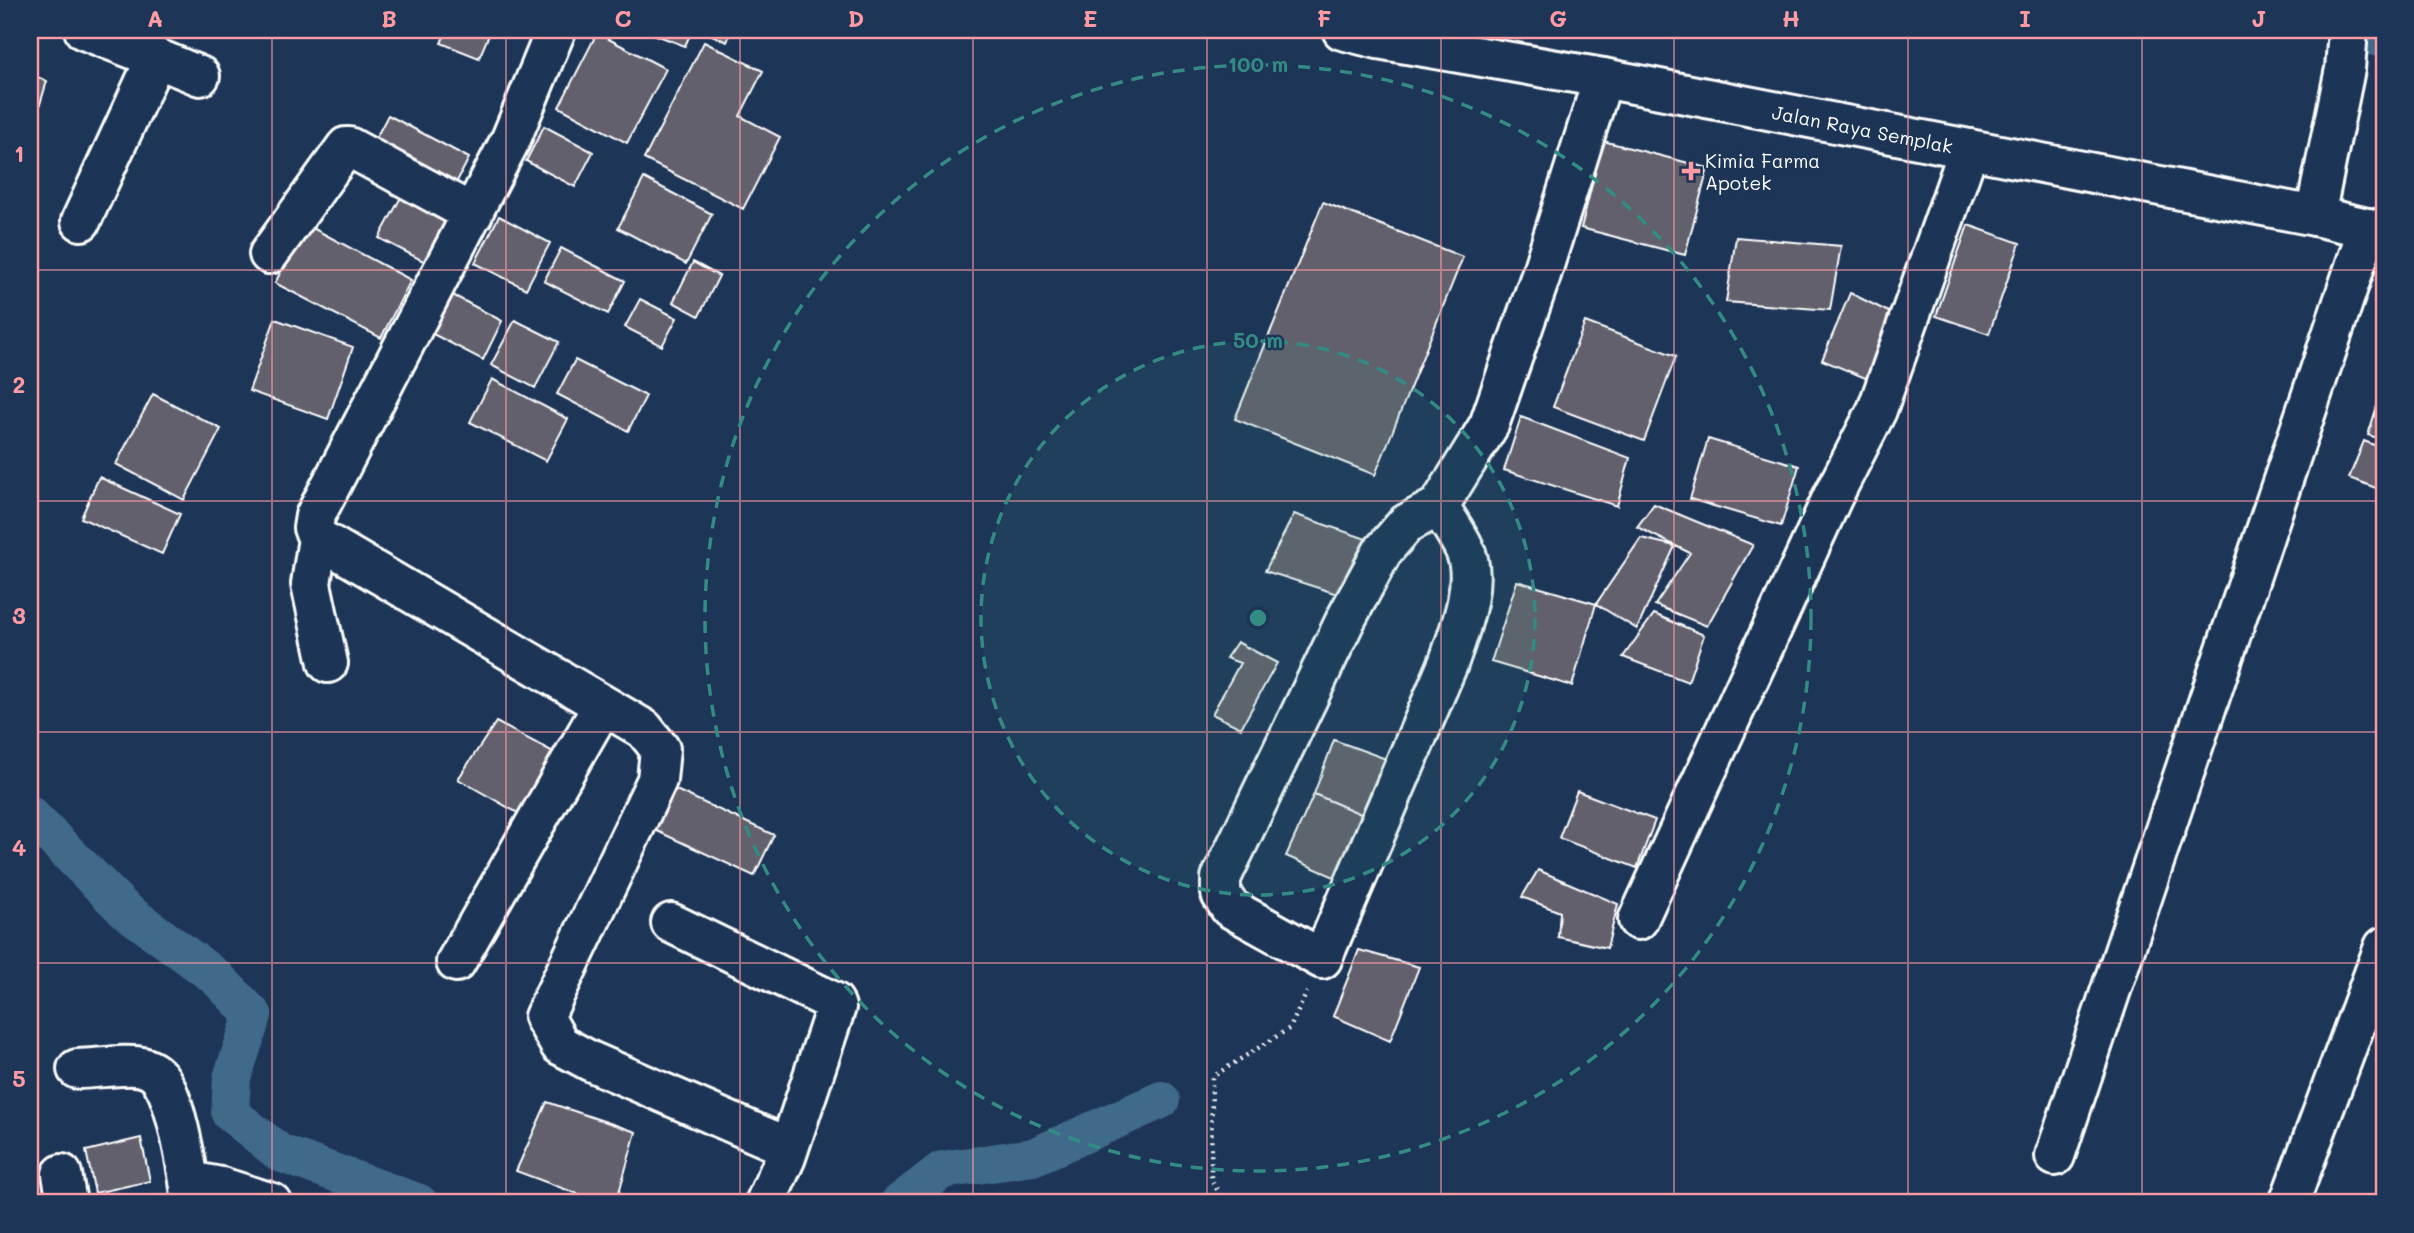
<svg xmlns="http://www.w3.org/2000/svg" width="2414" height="1233" viewBox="0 0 2414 1233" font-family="Mali,sans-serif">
<rect width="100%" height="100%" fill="#1d3557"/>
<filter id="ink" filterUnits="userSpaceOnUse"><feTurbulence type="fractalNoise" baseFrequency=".0143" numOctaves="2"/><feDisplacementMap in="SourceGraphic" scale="14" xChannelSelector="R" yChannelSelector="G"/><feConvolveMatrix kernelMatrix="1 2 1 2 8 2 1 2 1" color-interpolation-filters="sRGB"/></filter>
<g filter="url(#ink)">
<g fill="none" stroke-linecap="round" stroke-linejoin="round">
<!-- canal -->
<path stroke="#416a89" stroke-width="38" d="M 2342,30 L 2384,39
M 30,815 L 125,910 L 216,977 L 253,1015 L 232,1078 L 230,1113 L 280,1153 L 419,1203
M 899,1203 L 942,1170 L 1033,1157 L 1161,1100"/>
</g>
<!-- building -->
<path fill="#62616c" stroke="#fff" stroke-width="2" d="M 447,30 L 491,30 L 479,58 L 441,43 Z
M 643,30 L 692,30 L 685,46 Z
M 701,30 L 732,30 L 727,42 Z
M 597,33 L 666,69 L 627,143 L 559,107 Z
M 704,42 L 763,71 L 740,116 L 780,137 L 743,209 L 644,159 Z
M 30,74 L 47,81 L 30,137 Z
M 388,115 L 469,158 L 449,197 L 367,155 Z
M 544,126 L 593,152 L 575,187 L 526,161 Z
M 1603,141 L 1708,168 L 1685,255 L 1581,228 Z
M 644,178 L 712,214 L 686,264 L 618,228 Z
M 401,197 L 449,221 L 427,263 L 379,238 Z
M 1323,202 L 1463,257 L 1375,475 L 1235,419 Z
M 499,216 L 550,243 L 526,289 L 475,263 Z
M 305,224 L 411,280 L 381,338 L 275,283 Z
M 1968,225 L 2020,243 L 1989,334 L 1936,316 Z
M 1736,237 L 1841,246 L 1830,310 L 1726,302 Z
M 561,248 L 625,281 L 608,314 L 544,281 Z
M 693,262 L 719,276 L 699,316 L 673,302 Z
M 449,293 L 502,321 L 483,360 L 429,332 Z
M 1850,293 L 1899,317 L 1875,382 L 1822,360 Z
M 640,299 L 677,318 L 662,346 L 625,327 Z
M 275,319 L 353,347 L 328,419 L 249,391 Z
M 515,320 L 559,342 L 535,388 L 491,365 Z
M 1585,322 L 1676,356 L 1644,441 L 1553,407 Z
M 575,360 L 646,396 L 628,431 L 557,394 Z
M 492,379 L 568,419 L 546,461 L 470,422 Z
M 153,394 L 221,429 L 184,500 L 116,464 Z
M 2379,400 L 2384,401 L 2384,440 L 2368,435 Z
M 1521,417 L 1630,458 L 1617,506 L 1504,470 Z
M 1708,439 L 1799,466 L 1781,526 L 1690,499 Z
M 2364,441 L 2384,449 L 2384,491 L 2349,478 Z
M 99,477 L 180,514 L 162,554 L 81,518 Z
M 1654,504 L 1753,545 L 1707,626 L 1655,605 L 1690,553 L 1637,527 Z
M 1294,514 L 1375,542 L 1353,599 L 1265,571 Z
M 1641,538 L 1675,546 L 1637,629 L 1596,604 Z
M 1517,581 L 1596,604 L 1572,686 L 1491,662 Z
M 1654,614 L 1704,635 L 1688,682 L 1623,657 Z
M 1237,642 L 1277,663 L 1241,728 L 1212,714 L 1240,663 L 1226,658 Z
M 496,722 L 561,756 L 525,817 L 458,779 Z
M 1334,740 L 1400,764 L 1375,820 L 1314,794 Z
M 663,784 L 774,835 L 754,876 L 644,825 Z
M 1577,791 L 1655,820 L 1637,868 L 1559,838 Z
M 1314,794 L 1375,820 L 1348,883 L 1286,856 Z
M 1538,870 L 1618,904 L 1607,948 L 1558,937 L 1560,912 L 1522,897 Z
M 1359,950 L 1419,967 L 1390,1041 L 1333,1016 Z
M 547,1102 L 636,1132 L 616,1203 L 602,1203 L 516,1171 Z
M 141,1138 L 150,1181 L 95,1193 L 86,1151 Z
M 157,1196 L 159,1203 L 123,1203 Z"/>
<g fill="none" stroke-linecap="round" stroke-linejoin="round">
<!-- minor casing -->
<g stroke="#fff" stroke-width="44">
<path id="minor" d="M 556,30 L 511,139 L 315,516 L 313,528 L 318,538 L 644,729 L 660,749 L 657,780 L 544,1017 L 560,1045 L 590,1061 L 783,1145 L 786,1157 L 765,1203
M 156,58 L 200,76
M 2315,216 L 2345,69 L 2348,30
M 81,221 L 156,58 L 84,30
M 269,254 L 346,147 L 349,147 L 473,214
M 1439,506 L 1406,524 L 1382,552 L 1346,619 L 1221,878 L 1221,894 L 1230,908 L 1322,959 L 1448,664 C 1459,632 1480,581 1464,548 C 1457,533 1447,520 1439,506 L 1489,425 L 1540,278 L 1603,78
M 318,538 L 311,584 L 328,663
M 1638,920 L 1833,496 L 1877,410 L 1969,149
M 671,923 L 834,1002 L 836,1007 L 786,1157
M 456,962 L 603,705
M 77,1069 C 94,1069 128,1063 142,1067 C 151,1069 159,1075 163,1083 C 177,1105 189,1176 192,1203
M 2055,1156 L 2368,228
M 62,1174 L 67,1203
M 189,1181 L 221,1187 L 272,1203
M 2289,1203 L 2384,947"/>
</g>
<!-- major casing -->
<g stroke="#fff" stroke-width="44">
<g id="major">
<path id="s1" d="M 1342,30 L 1378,39 L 1603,78 L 2315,216 L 2384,232"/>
</g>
</g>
<!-- path -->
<path stroke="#fff" stroke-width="4.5" stroke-dasharray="2 5" stroke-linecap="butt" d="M 1218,1203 L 1219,1193 L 1211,1179 L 1212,1077 L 1290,1028 L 1307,992"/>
<!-- minor -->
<use href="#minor" stroke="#1d3557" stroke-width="38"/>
<!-- major -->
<use href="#major" stroke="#1d3557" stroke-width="38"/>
</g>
</g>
<!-- grid -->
<path fill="none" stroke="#ff9aa2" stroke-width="2" stroke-opacity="0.55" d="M 272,30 L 272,1203M 506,30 L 506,1203M 740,30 L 740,1203M 973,30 L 973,1203M 1207,30 L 1207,1203M 1441,30 L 1441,1203M 1674,30 L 1674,1203M 1908,30 L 1908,1203M 2142,30 L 2142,1203M 30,270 L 2384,270M 30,501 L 2384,501M 30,732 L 2384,732M 30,963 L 2384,963"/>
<!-- distance rings -->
<circle cx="1258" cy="618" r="277" fill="#338b84" fill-opacity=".12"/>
<g fill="none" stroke="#338b84" stroke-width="3.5" stroke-dasharray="12 9">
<circle cx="1258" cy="618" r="277"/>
<circle cx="1258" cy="618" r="553"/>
</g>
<!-- markers -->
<path fill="#ff9aa2" stroke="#1d3557" stroke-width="2.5" d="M1687.5 160.5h7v7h7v7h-7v7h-7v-7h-7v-7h7z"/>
<g text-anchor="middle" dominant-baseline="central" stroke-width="5" stroke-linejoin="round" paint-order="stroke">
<!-- street labels -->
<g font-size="19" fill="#fff" stroke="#1d3557">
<text stroke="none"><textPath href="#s1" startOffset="530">Jalan Raya Semplak</textPath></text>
</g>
<!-- poi labels -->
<g font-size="19" fill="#fff" stroke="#1d3557" text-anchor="start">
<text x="1705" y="160">Kimia Farma<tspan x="1705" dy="22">Apotek</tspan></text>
</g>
</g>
<circle cx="1258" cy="618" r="10" fill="#338b84" stroke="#1d3557" stroke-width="3.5"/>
<g font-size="21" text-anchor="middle" font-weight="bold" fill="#338b84" stroke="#1d3557" stroke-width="5" stroke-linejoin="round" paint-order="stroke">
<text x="1258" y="72">100 m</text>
<text x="1258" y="348">50 m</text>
</g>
<!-- margin -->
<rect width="2414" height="1233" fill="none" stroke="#1d3557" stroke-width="77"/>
<rect x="38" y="38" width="2338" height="1156" fill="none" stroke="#ff9aa2" stroke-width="2.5"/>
<g font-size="23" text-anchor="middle" font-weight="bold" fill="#ff9aa2">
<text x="155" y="27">A</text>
<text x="389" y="27">B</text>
<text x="623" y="27">C</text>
<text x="856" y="27">D</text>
<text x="1090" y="27">E</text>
<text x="1324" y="27">F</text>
<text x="1558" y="27">G</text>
<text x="1791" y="27">H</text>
<text x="2025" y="27">I</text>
<text x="2259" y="27">J</text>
<text x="19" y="162">1</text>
<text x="19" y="393">2</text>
<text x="19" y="624">3</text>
<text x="19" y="856">4</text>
<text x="19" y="1087">5</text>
</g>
</svg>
